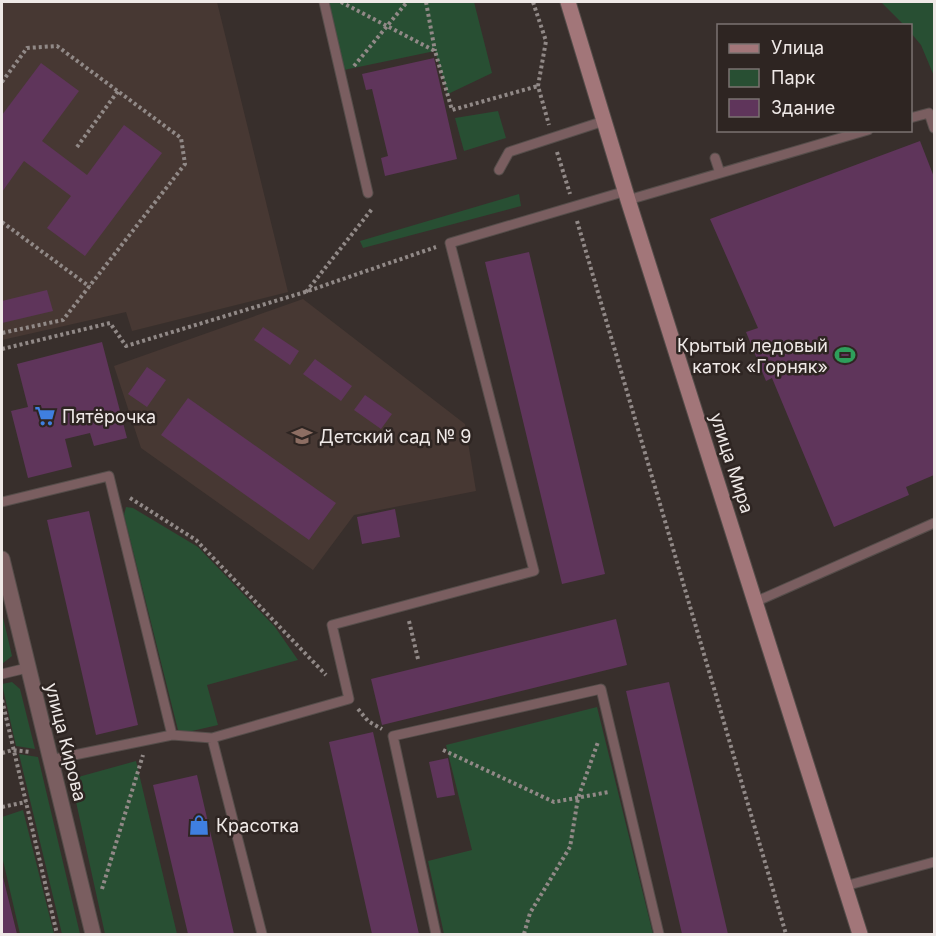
<svg xmlns="http://www.w3.org/2000/svg" width="936" height="936" viewBox="0 0 936 936" font-family="Inter,sans-serif">
<rect width="100%" height="100%" fill="#382f2c"/>
<!-- built -->
<path fill="#473833" d="M 2,2 L 217,2 L 288,292 L 132,331 L 126,312 L 2,340 Z
M 303,299 L 465,424 L 476,491 L 354,515 L 313,570 L 141,448 L 114,366 Z"/>
<!-- green -->
<path fill="#284f33" d="M 328,2 L 474,2 L 492,73 L 448,94 L 435,51 L 344,70 Z
M 881,2 L 934,2 L 934,76 L 921,45 L 911,33 L 910,26 L 904,25 Z
M 498,111 L 506,138 L 464,151 L 455,118 Z
M 519,194 L 521,206 L 363,248 L 360,241 Z
M 126,507 L 133,508 L 198,547 L 275,627 L 298,660 L 207,685 L 218,725 L 179,734 L 124,515 Z
M 2,613 L 12,656 L 2,664 Z
M 12,682 L 20,689 L 35,749 L 16,746 L 2,684 Z
M 597,707 L 653,934 L 444,934 L 428,861 L 472,850 L 446,745 Z
M 19,754 L 38,757 L 80,934 L 62,934 Z
M 136,761 L 177,934 L 105,934 L 71,779 Z
M 23,810 L 54,934 L 20,934 L 2,856 L 2,817 Z"/>
<!-- building -->
<path fill="#5f355b" d="M 434,58 L 457,159 L 385,176 L 381,158 L 388,156 L 372,89 L 366,90 L 362,74 Z
M 41,63 L 79,91 L 42,141 L 87,175 L 124,125 L 162,153 L 85,256 L 47,228 L 71,196 L 24,161 L 2,192 L 2,115 Z
M 920,141 L 934,177 L 934,475 L 906,487 L 909,495 L 834,527 L 772,378 L 766,381 L 746,332 L 758,328 L 710,219 Z
M 529,252 L 605,574 L 562,584 L 485,262 Z
M 47,290 L 53,311 L 2,323 L 2,301 Z
M 263,327 L 299,351 L 290,365 L 254,340 Z
M 102,342 L 127,438 L 94,446 L 90,433 L 65,439 L 72,467 L 28,478 L 11,411 L 28,407 L 17,364 Z
M 315,359 L 352,386 L 341,401 L 303,374 Z
M 147,367 L 166,380 L 147,407 L 128,394 Z
M 365,395 L 392,414 L 381,429 L 354,410 Z
M 188,398 L 336,503 L 309,540 L 161,435 Z
M 395,509 L 400,537 L 362,544 L 357,517 Z
M 89,511 L 138,725 L 96,735 L 47,520 Z
M 616,619 L 627,665 L 382,725 L 371,679 Z
M 669,682 L 728,934 L 682,934 L 626,691 Z
M 373,732 L 419,934 L 372,934 L 329,742 Z
M 448,758 L 455,795 L 437,798 L 429,762 Z
M 197,775 L 234,934 L 188,934 L 153,785 Z
M 2,873 L 17,934 L 2,934 Z"/>
<g fill="none" stroke-linecap="round" stroke-linejoin="round">
<!-- lane casing -->
<g stroke="#554d4a" stroke-width="11">
<path id="lane" d="M 324,2 L 368,193
M 910,118 L 929,113 L 934,128
M 715,158 L 720,173
M 499,170 L 509,152 L 604,121
M 628,200 L 868,130
M 2,502 L 109,476 L 172,735
M 755,602 L 934,523
M 2,674 L 27,668
M 212,738 L 349,699 L 332,625 L 534,571 L 450,243 L 626,191
M 50,760 L 172,735 L 212,738 L 262,934
M 845,886 L 934,862
M 436,934 L 393,736 L 601,689 L 659,934"/>
</g>
<!-- street casing -->
<g stroke="#554d4a" stroke-width="17">
<path id="street" d="M 2,559 L 93,934"/>
</g>
<!-- secondary casing -->
<g stroke="#554d4a" stroke-width="17">
<path id="secondary" d="M 568,2 L 628,200 L 860,934"/>
</g>
<!-- path -->
<path stroke="#918987" stroke-width="4" stroke-dasharray="3 3" stroke-linecap="butt" d="M 341,2 L 435,51 L 452,110 L 538,86
M 426,2 L 435,51
M 533,2 L 546,41 L 538,86 L 549,125
M 354,66 L 407,2
M 2,82 L 27,48 L 57,46 L 181,138 L 185,164 L 63,320 L 2,333
M 77,147 L 118,91
M 557,152 L 570,194
M 577,221 L 786,934
M 2,222 L 90,287
M 306,292 L 372,209
M 2,349 L 110,323 L 126,346 L 305,292 L 436,247
M 130,498 L 196,540 L 326,675
M 409,621 L 418,659
M 2,700 L 57,934
M 358,709 L 368,721 L 382,729
M 443,750 L 554,802 L 609,792
M 2,753 L 13,750 L 30,752
M 2,807 L 26,802
M 102,889 L 143,755
M 524,934 L 530,913 L 570,847 L 578,798 L 598,742"/>
<!-- lane -->
<use href="#lane" stroke="#7a5e60" stroke-width="9"/>
<!-- street -->
<use href="#street" stroke="#7a5e60" stroke-width="15"/>
<!-- secondary -->
<use href="#secondary" stroke="#a27679" stroke-width="15"/>
</g>
<!-- icons -->
<defs>
<g id="stadium-bare" transform="scale(1.62)"><path d="M0-5a6.5 5 0 1 0 0 10a6.5 5 0 1 0 0-10ZM-3.5-1.8h7v3.6h-7Z" fill="#2e9e5b" stroke="#2e2522" stroke-width="2.5" paint-order="stroke"/></g>
<g id="supermarket-bare" transform="scale(1.62)"><path d="M-6-5.5h2.5l.6 2H6L4.5 2H-2.5L-4.4-4H-6ZM-1.5 3.2a1.3 1.3 0 1 0 .1 0ZM3 3.2a1.3 1.3 0 1 0 .1 0Z" fill="#3f7fe0" stroke="#2e2522" stroke-width="2.5" paint-order="stroke"/></g>
<g id="school-bare" transform="scale(1.62)"><path d="M0-5L7-2L0 1L-7-2ZM-4 1L0 2.5L4 1V4Q0 6-4 4Z" fill="#8d6e63" stroke="#2e2522" stroke-width="2.5" paint-order="stroke"/></g>
<g id="shop-bare" transform="scale(1.62)"><path d="M-5-2.5h2.3a2.7 3.5 0 0 1 5.4 0H5L5.5 6h-11ZM-1.5-2.5h3a1.5 2.3 0 0 0-3 0Z" fill="#3f7fe0" stroke="#2e2522" stroke-width="2.5" paint-order="stroke"/></g>
</defs>
<g fill-rule="evenodd">
<use href="#stadium-bare" x="845" y="355"/>
<use href="#supermarket-bare" x="45" y="416"/>
<use href="#school-bare" x="302" y="436"/>
<use href="#shop-bare" x="199" y="825"/>
</g>
<g text-anchor="middle" dominant-baseline="central" stroke-width="5" stroke-linejoin="round" paint-order="stroke">
<!-- poi labels -->
<g font-size="18" fill="#efe9e7" stroke="#2e2522" text-anchor="start">
<text x="828" y="345" text-anchor="end">Крытый ледовый<tspan x="828" dy="21">каток «Горняк»</tspan></text>
<text x="62" y="416">Пятёрочка</text>
<text x="319" y="436">Детский сад № 9</text>
<text x="216" y="825">Красотка</text>
</g>
<!-- street labels -->
<g font-size="18" fill="#efe9e7" stroke="#2e2522">
<text transform="translate(732 463) rotate(72)">улица Мира</text>
<text transform="translate(66 742) rotate(76)">улица Кирова</text>
</g>
</g>
<!-- border -->
<rect width="936" height="936" fill="none" stroke="#efe9e7" stroke-width="6"/>
<!-- legend -->
<rect x="717" y="24" width="195" height="108" fill="#2e2522" stroke="#7b7371" stroke-width="1.5"/>
<rect x="729" y="44" width="30" height="9" fill="#a27679" stroke="#7b7371" stroke-width="1.5"/>
<text x="771" y="54" font-size="18" fill="#efe9e7">Улица</text>
<rect x="729" y="69" width="30" height="18" fill="#284f33" stroke="#7b7371" stroke-width="1.5"/>
<text x="771" y="84" font-size="18" fill="#efe9e7">Парк</text>
<rect x="729" y="99" width="30" height="18" fill="#5f355b" stroke="#7b7371" stroke-width="1.5"/>
<text x="771" y="114" font-size="18" fill="#efe9e7">Здание</text>
</svg>
